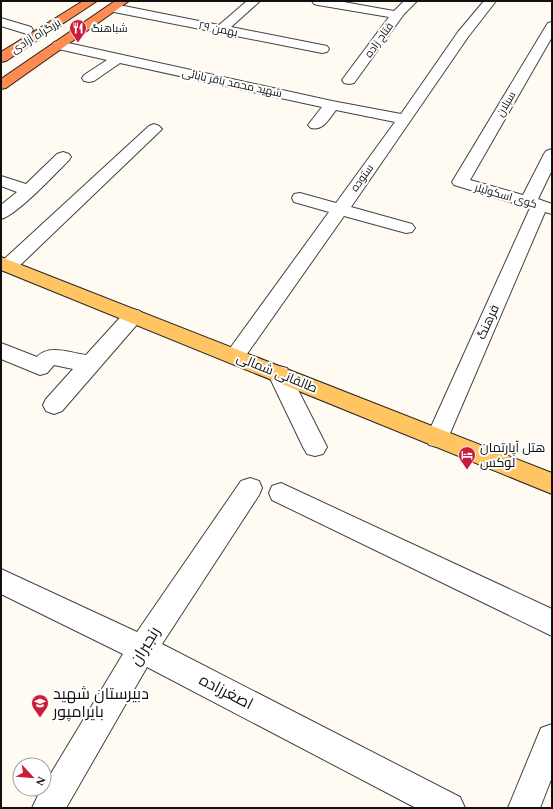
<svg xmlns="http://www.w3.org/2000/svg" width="553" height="809" viewBox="0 0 553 809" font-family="Spectral,Cairo,serif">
<rect width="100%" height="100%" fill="#fffbf2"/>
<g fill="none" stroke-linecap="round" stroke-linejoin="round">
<!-- minor casing -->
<g stroke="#434343" stroke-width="2">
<path id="minor" d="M 247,1 L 260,1 L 231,27 L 322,45 L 327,46 L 329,49 L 327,52 L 322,53 L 114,12 L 110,11 L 108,8 L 110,5 L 114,4 L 219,25 Z
M 312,1 L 338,1 L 394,11 L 404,1 L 417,1 L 404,14 L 354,83 L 349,84 L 344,83 L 342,80 L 389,17 L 318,5 L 314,4 Z
M 484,1 L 496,1 L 468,37 L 351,207 L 412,224 L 415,228 L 412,232 L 406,233 L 344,216 L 242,361 L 235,364 L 228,361 L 225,356 L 228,351 L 329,212 L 294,202 L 292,198 L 294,194 L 300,193 L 336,203 L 395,122 L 336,110 C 329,119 323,131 311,128 L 308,125 L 322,107 L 120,63 L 94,81 L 89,82 L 84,81 L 82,78 L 84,75 L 107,60 L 54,48 L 52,45 L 54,42 L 59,41 L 332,101 L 401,114 L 458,32 Z
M 1,18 L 31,27 L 33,30 L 31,33 L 27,34 L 1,26 Z
M 552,22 L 552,37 L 470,180 L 523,195 L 544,154 L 546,151 L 552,149 L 552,170 L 538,199 L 552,204 L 552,214 L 545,212 L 448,438 L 445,445 L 437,447 L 429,445 L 426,438 L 530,208 L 454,185 L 452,182 L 546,26 L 548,23 Z
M 154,124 L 159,126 L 162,129 L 159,132 L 15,270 L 8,272 L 1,270 L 1,262 L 149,126 Z
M 63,152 L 69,154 L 71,157 L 69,160 C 55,174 17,215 1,219 L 1,205 L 17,192 L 1,186 L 1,176 L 26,184 L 57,154 Z
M 133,309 L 140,311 L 143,316 L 140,321 L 62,411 L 54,414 L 46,411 L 43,405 L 46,399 L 73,369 L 54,365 L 47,373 L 40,375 L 1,359 L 1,343 L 37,357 C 49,344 70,353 86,355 L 126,311 Z
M 279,366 L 287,368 L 327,447 L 323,454 L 315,456 L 307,454 L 303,447 L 268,374 L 271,368 Z
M 250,478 L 259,481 L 262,488 L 259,495 L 162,644 L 460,797 L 465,808 L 416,808 L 147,667 L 66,808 L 32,808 L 41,789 L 44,789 L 44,785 L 123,654 L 1,594 L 1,569 L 137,632 L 241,481 Z
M 281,483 L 552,609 L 552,636 L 272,500 L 269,493 L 272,486 Z
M 552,724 L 552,777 L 540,808 L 508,808 L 541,728 Z"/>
</g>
<!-- major casing -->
<g stroke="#212121" stroke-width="2">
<path id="major" d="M 1,257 L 552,473 L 552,494 L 1,270 Z"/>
</g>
<!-- highway casing -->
<g stroke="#212121" stroke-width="2">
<path id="highway" d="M 83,1 L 97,1 L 6,61 L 1,62 L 1,52 Z
M 115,1 L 129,1 L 6,88 L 1,89 L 1,79 Z"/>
</g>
<!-- minor -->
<use href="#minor" fill="#fff" fill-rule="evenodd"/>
<!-- major -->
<use href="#major" fill="#ffc562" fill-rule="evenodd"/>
<!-- highway -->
<use href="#highway" fill="#fd8b52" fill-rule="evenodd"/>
</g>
<!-- icons -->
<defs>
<g id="restaurant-pin" transform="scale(0.9)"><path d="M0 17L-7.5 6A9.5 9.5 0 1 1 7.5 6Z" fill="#ca1d3c" stroke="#fff"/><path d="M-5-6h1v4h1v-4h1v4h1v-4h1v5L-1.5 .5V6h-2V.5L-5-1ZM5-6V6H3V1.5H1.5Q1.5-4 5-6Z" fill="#fff"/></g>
<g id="hotel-pin" transform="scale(0.9)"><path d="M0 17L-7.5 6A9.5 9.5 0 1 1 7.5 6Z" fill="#ca1d3c" stroke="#fff"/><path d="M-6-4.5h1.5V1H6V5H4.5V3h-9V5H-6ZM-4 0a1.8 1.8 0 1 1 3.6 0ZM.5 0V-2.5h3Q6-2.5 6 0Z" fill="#fff"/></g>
<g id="school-pin" transform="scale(0.9)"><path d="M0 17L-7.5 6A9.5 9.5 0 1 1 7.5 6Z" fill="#ca1d3c" stroke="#fff"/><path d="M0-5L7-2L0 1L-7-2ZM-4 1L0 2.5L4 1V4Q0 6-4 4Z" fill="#fff"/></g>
</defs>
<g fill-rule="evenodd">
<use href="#restaurant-pin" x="78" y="28"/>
<use href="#hotel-pin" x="467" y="455"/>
<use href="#school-pin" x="40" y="703"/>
</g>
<g text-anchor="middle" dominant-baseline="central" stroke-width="4" stroke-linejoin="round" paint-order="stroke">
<!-- far-poi labels -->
<g font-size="11" fill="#101010" stroke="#fff" text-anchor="start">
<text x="91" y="28">شباهنگ</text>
</g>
<!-- far-street labels -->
<g font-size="11" fill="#101010" stroke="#fff">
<text transform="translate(218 29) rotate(11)">۲۹ بهمن</text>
<text transform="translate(36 36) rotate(-32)">بزرگراه آزادی</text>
<text transform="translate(379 40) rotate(-54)">فتاح زاده</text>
<text transform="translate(232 83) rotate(12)">شهید محمد باقر بابائی</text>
<text transform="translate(506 104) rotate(-60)">سبلان</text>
<text transform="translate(362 178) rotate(-54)">ستوده</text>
<text transform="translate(506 196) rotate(16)">کوی اسکوئیلر</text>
</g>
<!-- street labels -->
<g font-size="13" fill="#101010" stroke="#fff">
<text transform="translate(488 322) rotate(-66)">فرهنگ</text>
<text transform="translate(277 373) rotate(22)">طالقانی شمالی</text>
</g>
<!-- poi labels -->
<g font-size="13" fill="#101010" stroke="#fff" text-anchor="start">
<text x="480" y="448">هتل آپارتمان<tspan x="480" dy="15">لوکس</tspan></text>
</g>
<!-- near-street labels -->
<g font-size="16" fill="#101010" stroke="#fff">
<text transform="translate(145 646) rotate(-58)">رنجبران</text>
<text transform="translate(226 692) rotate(27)">اصغرزاده</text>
</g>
<!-- near-poi labels -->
<g font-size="16" fill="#101010" stroke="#fff" text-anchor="start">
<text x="53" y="694">دبیرستان شهید<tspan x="53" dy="18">بایرامپور</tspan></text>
</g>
</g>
<!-- border -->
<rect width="553" height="809" fill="none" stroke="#101010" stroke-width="4"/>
<!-- north arrow -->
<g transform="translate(32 777) rotate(116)"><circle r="19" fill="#ffffff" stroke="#9f9f9f"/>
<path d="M0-3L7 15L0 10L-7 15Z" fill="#ca1d3c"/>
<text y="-6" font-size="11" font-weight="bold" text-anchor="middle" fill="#101010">N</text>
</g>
</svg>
